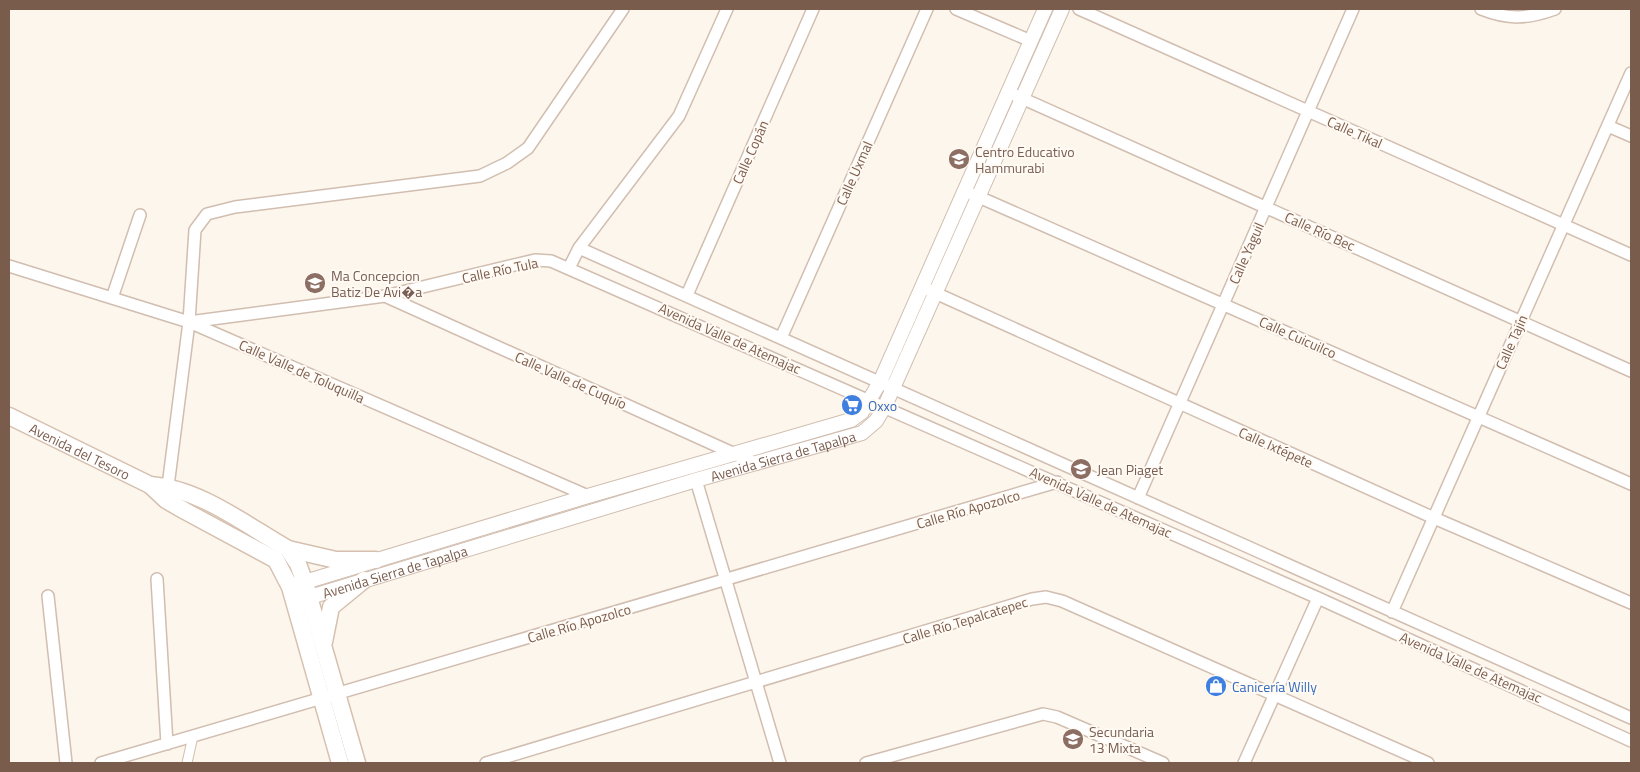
<svg xmlns="http://www.w3.org/2000/svg" width="1640" height="772" viewBox="0 0 1640 772" font-family="'Titillium Web',sans-serif">
<rect width="100%" height="100%" fill="#fdf6ec"/>
<g fill="none" stroke-linecap="round" stroke-linejoin="round">
<!-- pedestrian casing -->
<g stroke="#d1beb0" stroke-width="11">
<path id="pedestrian" d="M 187,763 L 193,736"/>
</g>
<!-- minor casing -->
<g stroke="#d1beb0" stroke-width="14">
<path id="minor" d="M 956,9 L 1031,41
M 1079,9 L 1631,255
M 1481,9 C 1509,20 1527,19 1555,9
M 1008,92 L 1631,371
M 1608,126 L 1631,136
M 972,194 L 1631,484
M 579,248 L 1631,718
M 9,266 L 189,322 L 588,496
M 569,268 L 579,248 L 679,116 L 727,9
M 922,287 L 1434,518 L 1631,603
M 687,295 L 813,9
M 385,296 L 757,464
M 112,298 L 140,215
M 189,322 L 385,296 L 535,260 L 551,261 L 1318,598 L 1631,741
M 781,338 L 927,9
M 696,480 L 780,763
M 167,494 L 189,322 L 195,230 L 207,214 L 235,207 L 480,176 L 507,163 L 528,148 L 623,9
M 1138,498 L 1353,9
M 157,579 L 167,744
M 48,596 L 66,763
M 1392,612 L 1631,73
M 101,763 L 1057,482
M 486,763 L 1032,599 L 1046,597 L 1062,601 L 1428,763
M 866,763 L 1043,714 L 1057,717 L 1163,763
M 1244,763 L 1318,598"/>
</g>
<!-- tertiary casing -->
<g stroke="#d1beb0" stroke-width="16">
<g id="tertiary">
<path d="M 295,585 L 588,496 L 851,420 L 862,412 L 880,382 L 1045,9"/>
<path id="s1" d="M 300,600 L 696,480 L 862,433 L 876,421 L 885,406 L 1062,9"/>
</g>
</g>
<!-- secondary casing -->
<g stroke="#d6c0b0" stroke-width="19">
<g id="secondary">
<path id="s2" d="M 9,416 L 150,485 L 166,500 L 185,511 L 276,560 L 290,587 L 340,763"/>
<path d="M 150,485 C 199,488 246,525 288,549 L 298,564 L 305,583 L 357,763"/>
<path d="M 288,549 L 336,560 L 376,560"/>
<path d="M 324,642 L 331,607 L 364,580"/>
</g>
</g>
<!-- pedestrian -->
<use href="#pedestrian" stroke="#fff" stroke-width="9"/>
<!-- minor -->
<use href="#minor" stroke="#fff" stroke-width="11"/>
<!-- tertiary -->
<use href="#tertiary" stroke="#fff" stroke-width="14"/>
<!-- secondary -->
<use href="#secondary" stroke="#fff" stroke-width="16"/>
</g>
<!-- icons -->
<defs>
<g id="school-disc" transform="scale(1.125)"><circle r="9.5" fill="#8d6e63" stroke="#fffaf3"/><path d="M0-5L7-2L0 1L-7-2ZM-4 1L0 2.5L4 1V4Q0 6-4 4Z" fill="#fff"/></g>
<g id="supermarket-disc" transform="scale(1.125)"><circle r="9.5" fill="#3f7fe0" stroke="#fffaf3"/><path d="M-6-5.5h2.5l.6 2H6L4.5 2H-2.5L-4.4-4H-6ZM-1.5 3.2a1.3 1.3 0 1 0 .1 0ZM3 3.2a1.3 1.3 0 1 0 .1 0Z" fill="#fff"/></g>
<g id="shop-disc" transform="scale(1.125)"><circle r="9.5" fill="#3f7fe0" stroke="#fffaf3"/><path d="M-5-2.5h2.3a2.7 3.5 0 0 1 5.4 0H5L5.5 6h-11ZM-1.5-2.5h3a1.5 2.3 0 0 0-3 0Z" fill="#fff"/></g>
<g id="university-disc" transform="scale(1.125)"><circle r="9.5" fill="#8d6e63" stroke="#fffaf3"/><path d="M0-5L7-2L0 1L-7-2ZM-4 1L0 2.5L4 1V4Q0 6-4 4Z" fill="#fff"/></g>
</defs>
<g fill-rule="evenodd">
<use href="#school-disc" x="959" y="159"/>
<use href="#school-disc" x="315" y="283"/>
<use href="#supermarket-disc" x="852" y="405"/>
<use href="#school-disc" x="1081" y="469"/>
<use href="#shop-disc" x="1216" y="686"/>
<use href="#university-disc" x="1073" y="739"/>
</g>
<g text-anchor="middle" dominant-baseline="central" stroke-width="4" stroke-linejoin="round" paint-order="stroke">
<!-- street labels -->
<g font-size="14" fill="#7a5c4d" stroke="#fffaf3">
<text transform="translate(1355 132) rotate(24)">Calle Tikal</text>
<text transform="translate(750 152) rotate(-66)">Calle Copán</text>
<text transform="translate(854 173) rotate(-66)">Calle Uxmal</text>
<text transform="translate(1320 231) rotate(24)">Calle Río Bec</text>
<text transform="translate(1246 253) rotate(-66)">Calle Yaguil</text>
<text transform="translate(500 270) rotate(-12)">Calle Río Tula</text>
<text transform="translate(1298 337) rotate(24)">Calle Cuicuilco</text>
<text transform="translate(730 338) rotate(24)">Avenida Valle de Atemajac</text>
<text transform="translate(1511 342) rotate(-66)">Calle Tajín</text>
<text transform="translate(302 371) rotate(24)">Calle Valle de Toluquilla</text>
<text transform="translate(571 380) rotate(24)">Calle Valle de Cuquío</text>
<text transform="translate(1276 447) rotate(24)">Calle Ixtépete</text>
<text stroke="none"><textPath href="#s2" startOffset="79">Avenida del Tesoro</textPath></text>
<text stroke="none"><textPath href="#s1" startOffset="504">Avenida Sierra de Tapalpa</textPath></text>
<text transform="translate(1101 502) rotate(24)">Avenida Valle de Atemajac</text>
<text transform="translate(968 509) rotate(-16)">Calle Río Apozolco</text>
<text stroke="none"><textPath href="#s1" startOffset="99">Avenida Sierra de Tapalpa</textPath></text>
<text transform="translate(965 620) rotate(-17)">Calle Río Tepalcatepec</text>
<text transform="translate(579 623) rotate(-16)">Calle Río Apozolco</text>
<text transform="translate(1471 667) rotate(24)">Avenida Valle de Atemajac</text>
</g>
<!-- education labels -->
<g font-size="14" fill="#785e54" stroke="#fffaf3" text-anchor="start">
<text x="975" y="151">Centro Educativo<tspan x="975" dy="16">Hammurabi</tspan></text>
<text x="331" y="275">Ma Concepcion<tspan x="331" dy="16">Batiz De Avi�a</tspan></text>
<text x="1097" y="469">Jean Piaget</text>
<text x="1089" y="731">Secundaria<tspan x="1089" dy="16">13 Mixta</tspan></text>
</g>
<!-- shop labels -->
<g font-size="14" fill="#366cbe" stroke="#fffaf3" text-anchor="start">
<text x="868" y="405">Oxxo</text>
<text x="1232" y="686">Canicería Willy</text>
</g>
</g>
<!-- border -->
<rect width="1640" height="772" fill="none" stroke="#7a5c4d" stroke-width="20"/>
</svg>
